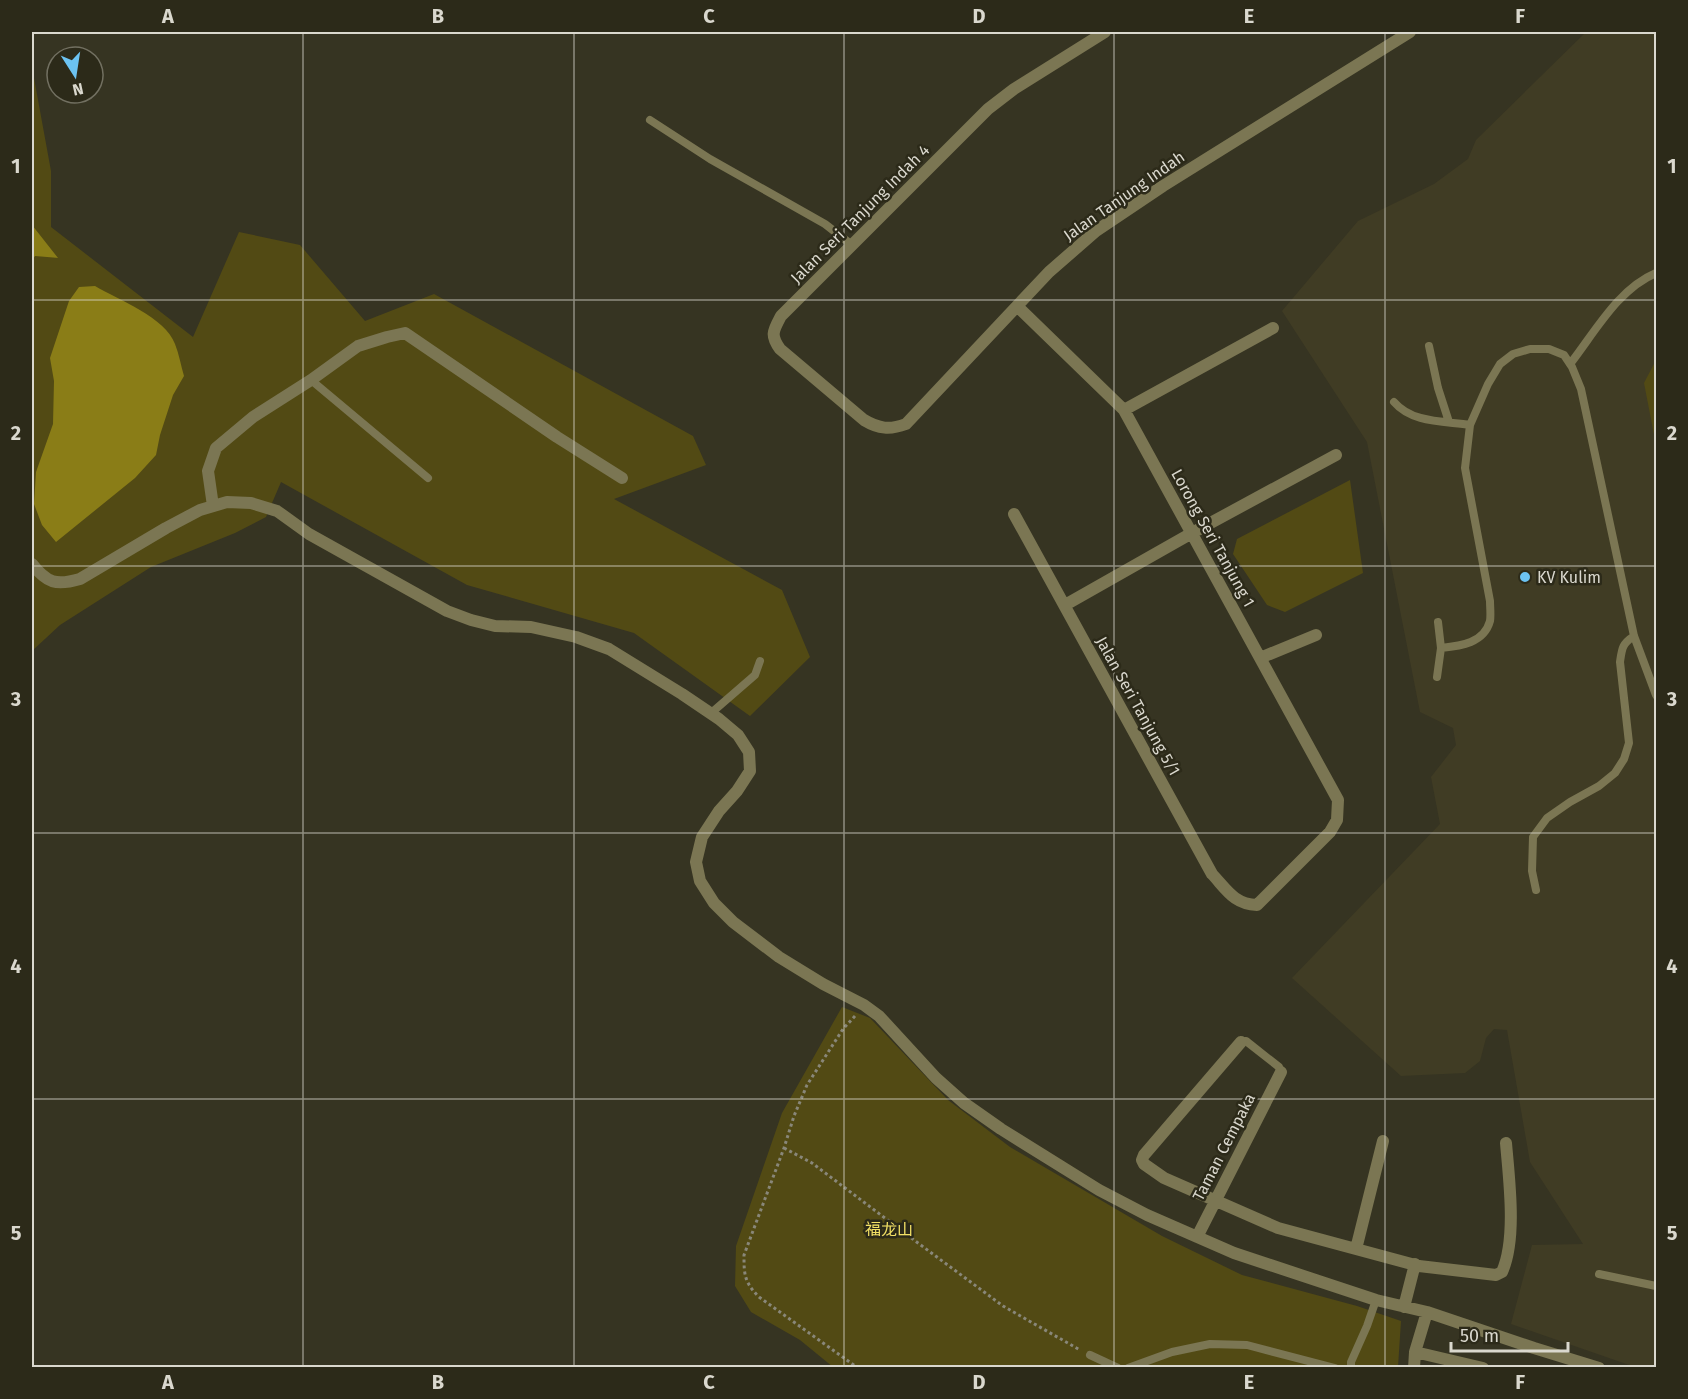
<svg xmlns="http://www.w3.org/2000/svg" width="1688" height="1399" viewBox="0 0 1688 1399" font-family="'Fira Sans','Noto Sans SC',sans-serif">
<rect width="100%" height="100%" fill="#363422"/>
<!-- built -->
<path fill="#403c24" d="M 1586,32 L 1656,32 L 1656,1367 L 1635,1367 L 1511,1324 L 1532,1245 L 1583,1244 L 1530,1162 L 1507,1030 L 1494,1029 L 1486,1038 L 1480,1061 L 1465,1073 L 1401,1076 L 1292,978 L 1440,824 L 1431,777 L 1456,745 L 1453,728 L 1420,712 L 1367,442 L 1282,311 L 1358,221 L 1434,184 L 1468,159 L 1476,140 Z"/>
<!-- green -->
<path fill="#524a14" d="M 32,67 L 51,171 L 51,227 L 193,337 L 239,232 L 300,245 L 365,321 L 434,294 L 693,436 L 706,465 L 614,499 L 782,590 L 810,657 L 750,716 L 634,633 L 467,585 L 281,482 L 266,517 L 235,533 L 151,567 L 60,625 L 32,651 Z
M 1656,360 L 1656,445 L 1644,383 Z
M 1350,480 L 1363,573 L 1285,612 L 1267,605 L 1233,554 L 1237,539 Z
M 842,1007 L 870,1018 L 948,1100 L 1010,1147 L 1162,1236 L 1242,1275 L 1357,1306 L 1401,1321 L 1398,1367 L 833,1367 L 800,1340 L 751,1312 L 735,1286 L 736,1246 L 782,1113 Z"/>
<!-- water -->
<path fill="#8a7d17" d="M 32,225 L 58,258 L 59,258 L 35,256 L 32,260 Z
M 95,286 C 119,300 165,317 175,344 C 179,354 181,366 184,376 L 173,395 L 160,435 L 156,455 L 135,478 L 56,542 L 42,525 L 34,504 L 36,472 L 53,424 L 54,381 L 50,358 L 69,301 L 79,287 Z"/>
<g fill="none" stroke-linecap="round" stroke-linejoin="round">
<!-- path -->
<path stroke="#898779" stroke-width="3" stroke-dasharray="3 3" stroke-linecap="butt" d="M 855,1016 L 843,1029 L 807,1085 L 794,1116 L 784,1148 L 744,1255 C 744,1274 744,1282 759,1297 L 858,1368
M 784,1148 L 812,1163 L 918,1243 L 1003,1306 L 1080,1350"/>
<!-- service -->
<path stroke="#7b7653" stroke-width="8" d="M 650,120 L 710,159 L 825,224 L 852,245
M 1429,346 L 1438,388 L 1449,422
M 1570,364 C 1595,332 1618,289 1656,273
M 311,380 L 428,478
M 1394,402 C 1412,423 1443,421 1470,425
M 1441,648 C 1461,646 1484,643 1490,621 C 1491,615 1490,607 1490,601 L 1465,468 L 1470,425 L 1488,384 L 1500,364 L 1513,354 L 1530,349 L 1549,349 L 1564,355 L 1572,367 L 1581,389 L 1634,636 L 1656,695
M 1437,677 L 1441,648 L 1438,622
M 710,714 L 755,675 L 760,661
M 1536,890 L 1532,871 L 1533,837 L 1547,818 L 1570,802 L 1599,786 L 1615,773 L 1624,759 L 1629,743 L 1620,662 C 1622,648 1622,644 1634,636
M 1241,1042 L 1246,1041 L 1279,1067 L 1281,1072
M 1599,1274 L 1656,1286
M 1090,1355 L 1118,1368
M 1128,1368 L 1172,1352 L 1210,1344 L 1247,1345 L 1335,1368
M 1351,1368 L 1351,1362 L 1367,1326 L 1376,1300"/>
<!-- minor -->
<path stroke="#7b7653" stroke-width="12" d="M 1105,32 L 1014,89 L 988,109 L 781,316 C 773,331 770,335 780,349 L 864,420 C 879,429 890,430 906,424 L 1049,272 L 1096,231 L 1163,186 L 1410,32
M 1124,410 L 1273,328
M 213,506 L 208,471 L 216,448 L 253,417 L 311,380 L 358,346 L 387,337 L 405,333 L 557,437 L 622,478
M 1014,514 L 1212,874 C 1227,890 1234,904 1257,905 L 1330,832 L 1337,820 L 1338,800 L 1124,410 L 1017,306
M 32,564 C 47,583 56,586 80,579 L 166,528 L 200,510 L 227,502 L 251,503 L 277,511 L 309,534 L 447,611 L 471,620 L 495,626 L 531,627 L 576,637 L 609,649 L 682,694 L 719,719 L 738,735 L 749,752 L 750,771 L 737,791 L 719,811 L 702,837 L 696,862 L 700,881 L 714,903 L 733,922 L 779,957 L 823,984 L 864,1005 L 879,1016 L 936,1078 L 964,1103 L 1001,1129 L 1099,1190 L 1147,1215 L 1234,1253 L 1376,1300 L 1427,1312 L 1534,1348 L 1599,1368
M 1065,605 L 1192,533 L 1336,455
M 1260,658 L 1316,635
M 1241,1042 L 1144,1155 L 1142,1160 L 1144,1164 L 1164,1178 L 1278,1228 L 1419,1266 L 1496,1275 L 1502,1272 C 1517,1239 1509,1179 1506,1143
M 1197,1237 L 1281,1072
M 1356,1249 L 1383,1141
M 1404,1307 L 1415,1264
M 1415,1352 L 1483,1368
M 1414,1368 L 1415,1352 L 1427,1312"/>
</g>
<!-- grid -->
<path fill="none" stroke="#dad8ce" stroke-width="1.5" stroke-opacity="0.55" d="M 303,32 L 303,1368M 574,32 L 574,1368M 844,32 L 844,1368M 1114,32 L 1114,1368M 1385,32 L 1385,1368M 32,300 L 1656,300M 32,566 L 1656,566M 32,833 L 1656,833M 32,1099 L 1656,1099"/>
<!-- markers -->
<circle fill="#6cc3f2" stroke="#2c2a19" stroke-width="2" cx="1525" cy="577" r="6"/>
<g text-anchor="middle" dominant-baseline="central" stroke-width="5" stroke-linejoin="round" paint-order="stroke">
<!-- street labels -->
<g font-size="16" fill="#dad8ce" stroke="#2c2a19">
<text transform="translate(1124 196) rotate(-35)">Jalan Tanjung Indah</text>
<text transform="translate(860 214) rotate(-45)">Jalan Seri Tanjung Indah 4</text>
<text transform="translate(1213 538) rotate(61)">Lorong Seri Tanjung 1</text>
<text transform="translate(1138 706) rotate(61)">Jalan Seri Tanjung 5/1</text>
<text transform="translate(1224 1147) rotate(-63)">Taman Cempaka</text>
</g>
<!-- poi labels -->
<g font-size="16" fill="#dad8ce" stroke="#2c2a19" text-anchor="start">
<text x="1537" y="577">KV Kulim</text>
</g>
<!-- park labels -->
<g font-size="16" fill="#f2e065" stroke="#2c2a19">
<text x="889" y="1229">福龙山</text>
</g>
</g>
<!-- border -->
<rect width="1688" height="1399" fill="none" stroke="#2c2a19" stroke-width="66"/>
<!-- north arrow -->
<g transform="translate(75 75) rotate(168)"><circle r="28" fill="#2c2a19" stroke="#727061" stroke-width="1.5"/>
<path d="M0-4.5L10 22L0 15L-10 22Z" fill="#6cc3f2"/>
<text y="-9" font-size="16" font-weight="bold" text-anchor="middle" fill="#dad8ce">N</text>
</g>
<!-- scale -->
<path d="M1451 1342v9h117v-9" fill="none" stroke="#dad8ce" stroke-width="3"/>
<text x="1460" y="1342" font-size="18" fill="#dad8ce" stroke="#2c2a19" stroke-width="4.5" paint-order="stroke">50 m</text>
<rect x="33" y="33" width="1622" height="1333" fill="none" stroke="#dad8ce" stroke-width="2"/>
<g font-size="20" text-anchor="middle" font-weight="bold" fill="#dad8ce">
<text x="168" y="23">A</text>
<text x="438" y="23">B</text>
<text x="709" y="23">C</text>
<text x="979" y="23">D</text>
<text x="1249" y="23">E</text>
<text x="1520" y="23">F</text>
<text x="16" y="173">1</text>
<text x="1672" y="173">1</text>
<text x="16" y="440">2</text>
<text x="1672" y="440">2</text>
<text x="16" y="706">3</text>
<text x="1672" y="706">3</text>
<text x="16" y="973">4</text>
<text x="1672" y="973">4</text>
<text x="16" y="1240">5</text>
<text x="1672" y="1240">5</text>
<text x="168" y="1389">A</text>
<text x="438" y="1389">B</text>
<text x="709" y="1389">C</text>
<text x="979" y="1389">D</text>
<text x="1249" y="1389">E</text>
<text x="1520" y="1389">F</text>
</g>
</svg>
